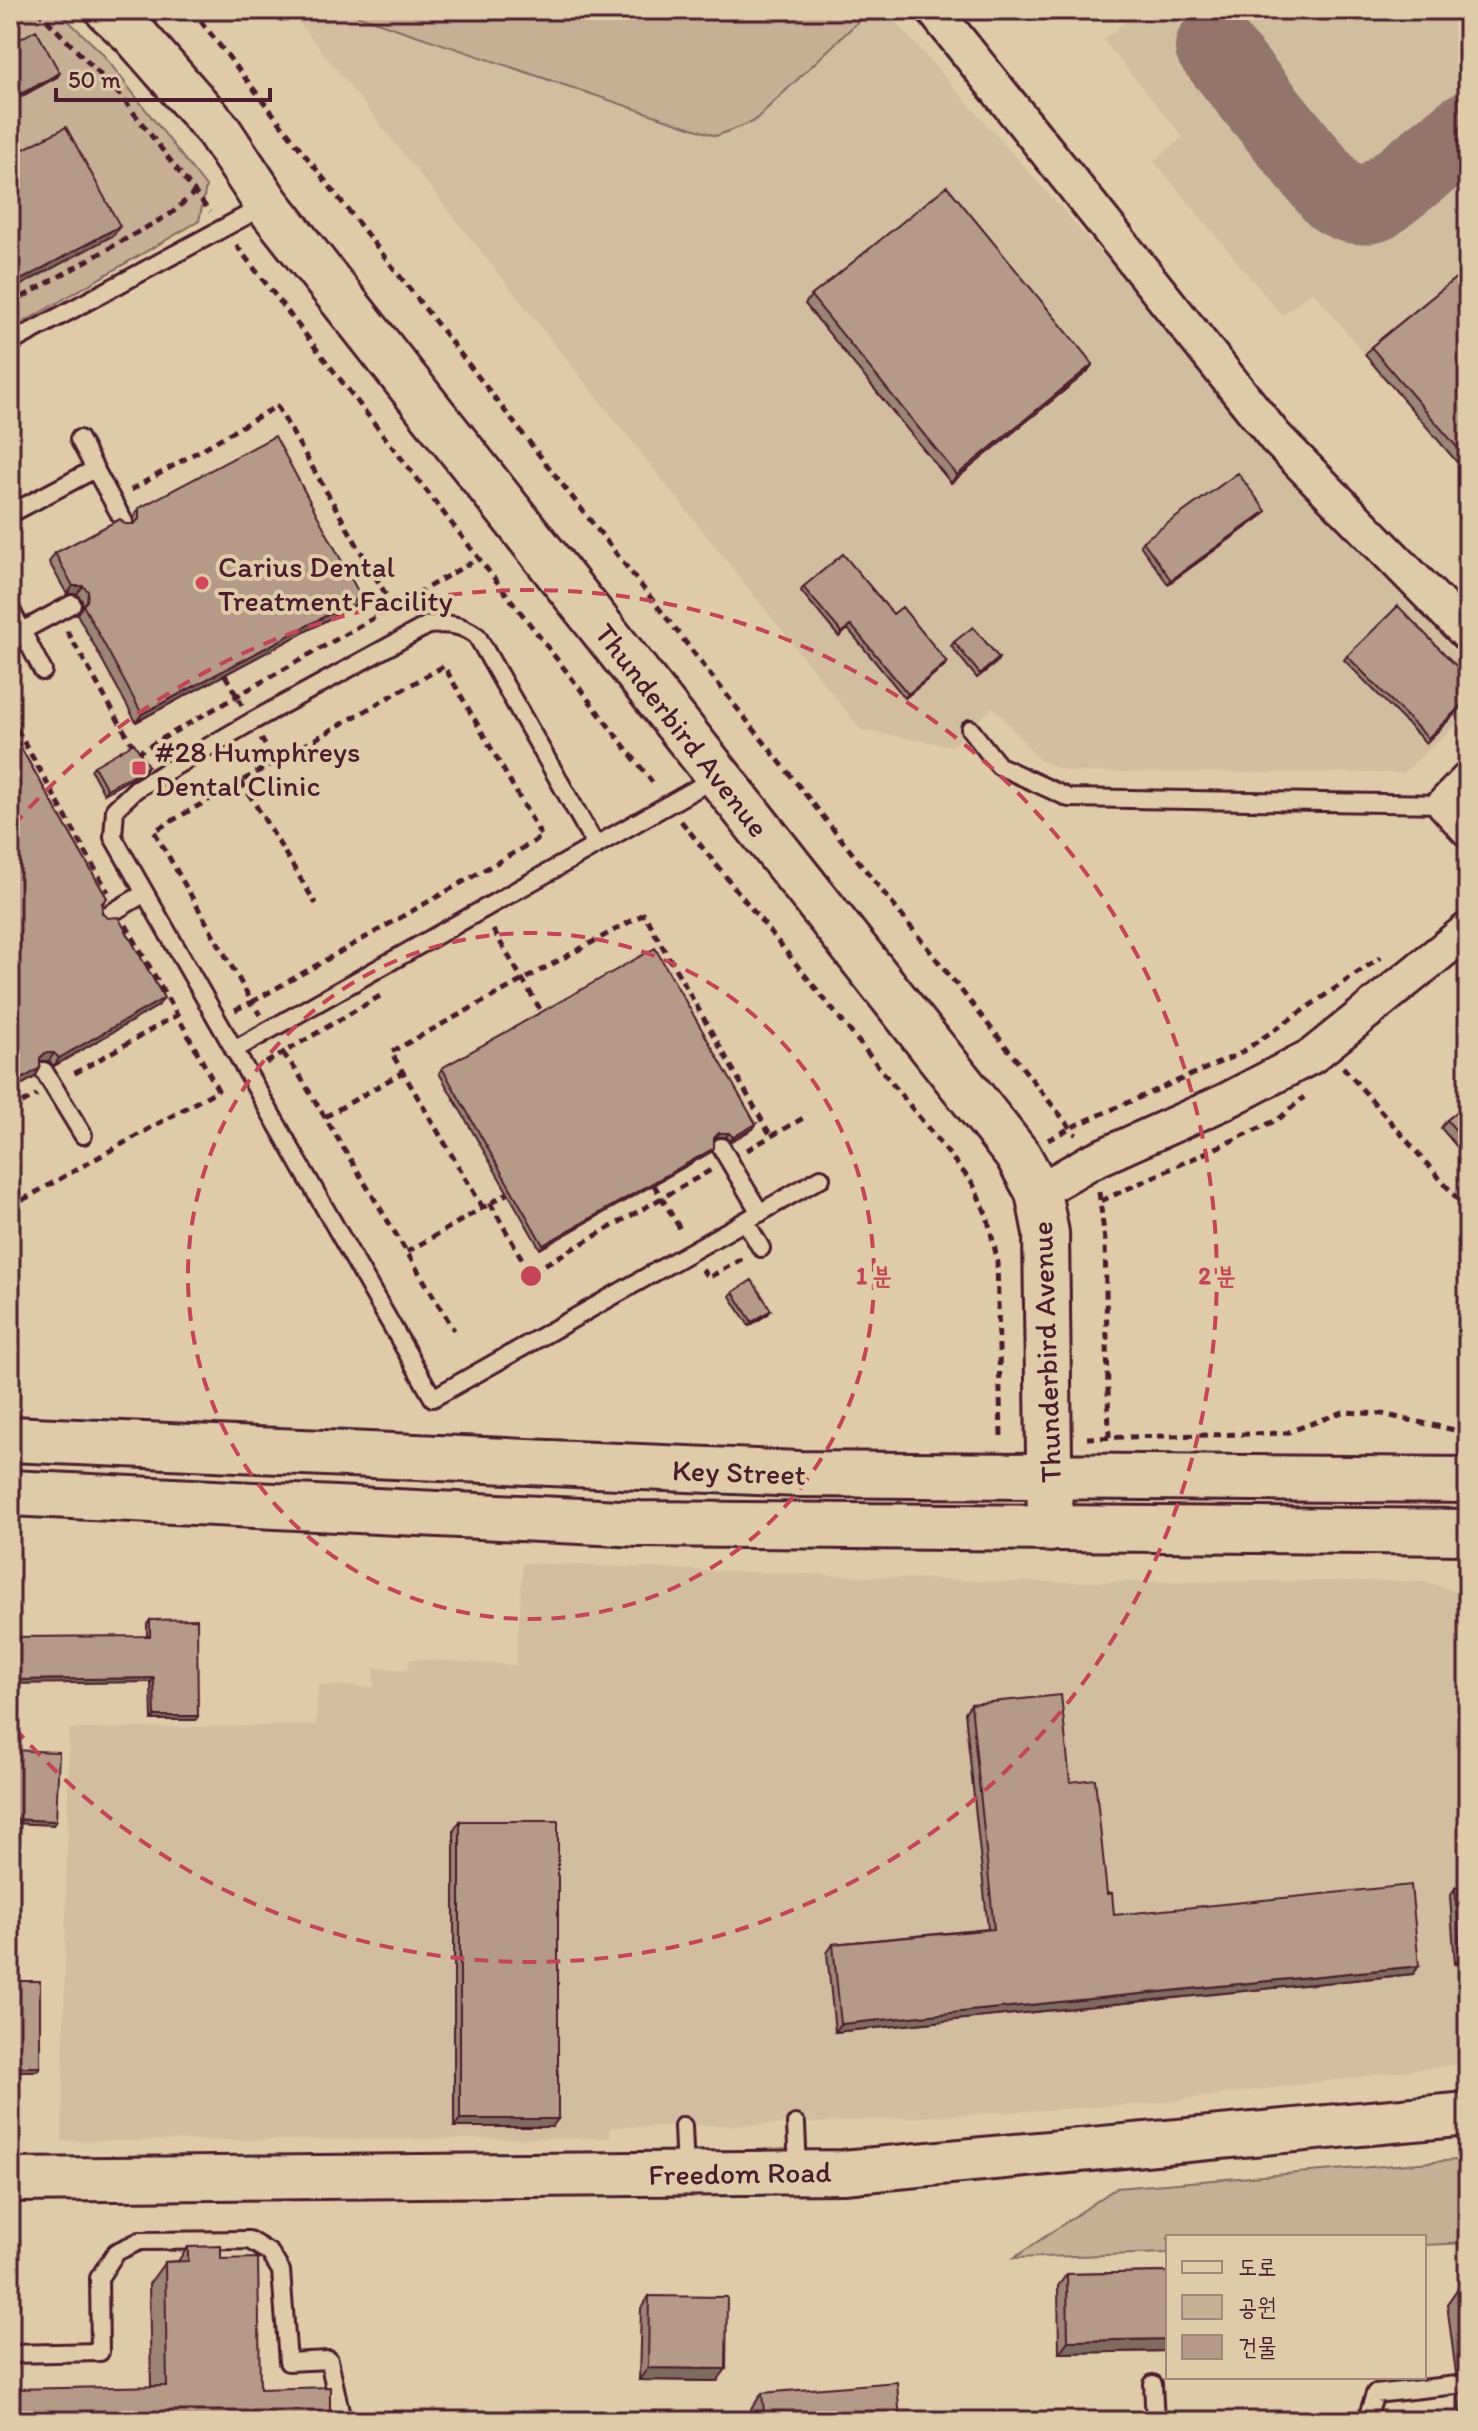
<svg xmlns="http://www.w3.org/2000/svg" width="1478" height="2431" viewBox="0 0 1478 2431" font-family="Itim,'Poor Story',sans-serif">
<rect width="100%" height="100%" fill="#dfcbaa"/>
<filter id="ink" filterUnits="userSpaceOnUse"><feTurbulence type="fractalNoise" baseFrequency=".0125" numOctaves="2"/><feDisplacementMap in="SourceGraphic" scale="16" xChannelSelector="R" yChannelSelector="G"/><feConvolveMatrix kernelMatrix="1 2 1 2 8 2 1 2 1" color-interpolation-filters="sRGB"/></filter>
<g filter="url(#ink)">
<!-- built -->
<path fill="#d2bda0" d="M 289,10 L 341,10 L 753,122 L 866,14 L 895,21 L 1468,667 L 1468,714 L 1403,773 L 1069,772 L 1040,761 L 993,707 L 952,746 L 861,730 Z
M 1140,10 L 1468,10 L 1468,272 L 1365,355 L 1313,291 L 1282,316 L 1154,161 L 1183,137 L 1103,40 Z
M 523,1563 L 1002,1582 L 1423,1581 L 1468,1595 L 1468,2063 L 1148,2104 L 796,2124 L 610,2127 L 610,2138 L 62,2141 L 69,1729 L 316,1725 L 318,1685 L 374,1687 L 374,1668 L 408,1670 L 410,1659 L 516,1665 Z"/>
<!-- green -->
<path fill="#c7af95" stroke="#886760" stroke-width="2" d="M 10,10 L 57,10 L 101,52 L 206,187 L 199,221 L 10,330 L 10,291 L 114,234 L 10,162 Z
M 341,10 L 862,10 L 866,14 L 753,122 L 716,136 Z
M 1468,2159 L 1468,2243 L 1424,2245 L 1424,2237 L 1168,2237 L 1168,2253 L 1014,2258 L 1116,2188 Z"/>
<g fill="none" stroke-linecap="round" stroke-linejoin="round">
<!-- taxiway -->
<path stroke="#94756a" stroke-width="78" d="M 1214,47 L 1335,196 C 1348,205 1360,208 1375,203 L 1468,130"/>
<!-- service casing -->
<g stroke="#4a1f2b" stroke-width="22">
<path id="service" d="M 10,343 L 266,205
M 95,469 L 124,522
M 10,514 L 95,469 L 79,439
M 10,608 L 43,671
M 22,631 L 72,604
M 970,729 L 999,766 L 1069,798 L 1445,804
M 596,846 L 477,636 C 461,624 448,623 428,625 L 251,722 L 136,789 L 115,809 L 113,837 L 433,1398 L 821,1178
M 106,916 L 145,893
M 234,1050 L 717,777
M 44,1071 L 83,1135
M 721,1147 L 760,1213
M 745,1221 L 761,1248
M 796,2124 L 798,2171
M 683,2126 L 685,2172
M 10,2354 L 100,2352 L 99,2278 L 116,2252 L 140,2241 L 249,2240 L 270,2253 L 281,2271 L 288,2362 L 329,2360 L 342,2421
M 1153,2384 L 1155,2421
M 1366,2421 L 1375,2394 L 1457,2385"/>
</g>
<!-- minor casing -->
<g stroke="#4a1f2b" stroke-width="40">
<path id="minor" d="M 934,10 L 1275,437 L 1468,634
M 1468,780 L 1445,804 L 1468,829
M 1038,1192 L 1090,1162 L 1224,1102 L 1312,1056 L 1468,930"/>
</g>
<!-- tertiary casing -->
<g stroke="#4a1f2b" stroke-width="48">
<path id="tertiary" d="M 10,2180 L 843,2172 L 1468,2114"/>
</g>
<!-- secondary casing -->
<g stroke="#4a1f2b" stroke-width="50">
<path id="secondary" d="M 108,10 L 133,33 L 218,130 L 267,204 L 1019,1157 L 1038,1192 L 1046,1233 L 1050,1529
M 10,1439 L 799,1474 L 1468,1480
M 10,1493 L 640,1524 L 1468,1532"/>
</g>
<!-- path -->
<path stroke="#4a1f2b" stroke-width="5" stroke-dasharray="8 6" stroke-linecap="butt" d="M 37,10 L 120,95 L 210,212
M 192,10 L 729,698 L 1076,1135
M 236,245 L 656,787
M 10,304 L 172,213 L 196,191
M 131,490 L 277,406 L 393,607
M 67,631 L 137,753 L 479,558
M 225,675 L 242,705
M 10,717 L 108,892
M 261,738 L 275,762 L 154,831 L 252,1002 L 542,837 L 444,666 L 275,762
M 241,781 L 316,904
M 681,821 L 973,1184 L 987,1216 L 997,1258 L 1001,1438
M 126,925 L 177,1015
M 493,930 L 543,1014
M 380,996 L 283,1053 L 298,1073 L 454,1330
M 235,1010 L 252,1002 L 260,1015
M 266,1063 L 283,1053 L 281,1051
M 1343,1067 L 1468,1211
M 10,1110 L 37,1095
M 325,1117 L 403,1072
M 1048,1140 L 1072,1127 L 1239,1054 L 1381,957
M 747,1150 L 805,1117
M 654,1185 L 682,1232
M 1099,1192 L 1105,1241 L 1109,1437
M 1101,1201 L 1279,1119 L 1304,1097
M 490,1203 L 530,1273 L 711,1170
M 10,1207 L 218,1090 L 177,1015 L 70,1076
M 483,1208 L 391,1052 L 644,914 L 771,1136
M 407,1252 L 508,1193
M 702,1269 L 708,1278 L 745,1257
M 1087,1438 L 1286,1433 L 1343,1412 L 1382,1414 L 1468,1433"/>
<!-- service -->
<use href="#service" stroke="#dfcbaa" stroke-width="16"/>
<!-- minor -->
<use href="#minor" stroke="#dfcbaa" stroke-width="34"/>
<!-- tertiary -->
<use href="#tertiary" stroke="#dfcbaa" stroke-width="42"/>
<!-- secondary -->
<use href="#secondary" stroke="#dfcbaa" stroke-width="44"/>
</g>
<!-- wall -->
<path fill="#9c8574" stroke="#4a1f2b" stroke-width="2" d="M 10,45 L 57,77 L 13,101 L 10,97 Z
M 1468,268 L 1468,475 L 1365,355 L 1371,347 Z
M 811,296 L 1087,372 L 951,483 L 805,304 Z
M 139,508 L 361,597 L 355,605 L 136,722 L 77,614 L 82,607 L 82,600 L 77,594 L 67,594 L 49,562 L 55,553 L 125,524 L 134,524 L 134,517 Z
M 1263,515 L 1168,584 L 1140,545 L 1143,541 Z
M 803,587 L 893,614 L 944,666 L 905,698 L 848,629 L 839,637 L 801,591 Z
M 954,642 L 999,658 L 996,663 L 977,678 L 951,646 Z
M 1347,656 L 1468,701 L 1426,743 L 1344,660 Z
M 10,729 L 107,898 L 102,905 L 102,913 L 158,1006 L 54,1066 L 49,1061 L 40,1061 L 40,1068 L 35,1077 L 10,1091 Z
M 94,766 L 148,766 L 145,770 L 104,794 L 91,770 Z
M 442,1068 L 756,1124 L 753,1129 L 731,1141 L 726,1137 L 716,1137 L 714,1139 L 714,1148 L 711,1152 L 540,1249 L 439,1073 Z
M 1468,1103 L 1468,1160 L 1441,1128 L 1447,1120 Z
M 733,1292 L 771,1310 L 768,1314 L 749,1326 L 730,1296 Z
M 150,1620 L 196,1720 L 152,1720 L 151,1682 L 147,1636 L 147,1624 Z
M 971,1704 L 1070,1782 L 1114,1915 L 1419,1966 L 1413,1974 L 835,2032 L 827,1953 L 833,1944 L 988,1929 L 965,1712 Z
M 460,1821 L 552,2127 L 454,2127 L 454,1830 Z
M 1455,1888 L 1468,1962 L 1455,1964 L 1450,1897 Z
M 188,2247 L 221,2259 L 260,2389 L 151,2386 L 149,2284 L 165,2262 L 178,2261 Z
M 1168,2272 L 1168,2351 L 1059,2353 L 1058,2286 L 1067,2274 Z
M 1468,2287 L 1468,2419 L 1461,2420 L 1458,2396 L 1468,2383 L 1462,2375 L 1456,2374 L 1447,2304 L 1458,2288 Z
M 649,2296 L 717,2381 L 639,2380 L 641,2308 Z
M 762,2393 L 900,2421 L 752,2421 L 751,2409 Z"/>
<!-- shaded-wall -->
<path fill="#7f6c5e" stroke="#4a1f2b" stroke-width="2" d="M 60,73 L 57,77 L 13,101 L 15,97 Z
M 120,226 L 114,235 L 10,291 L 10,286 Z
M 1093,364 L 1087,372 L 951,483 L 957,475 Z
M 1266,511 L 1263,515 L 1168,584 L 1171,580 Z
M 73,586 L 83,586 L 77,594 L 67,594 Z
M 361,597 L 355,605 L 136,722 L 142,714 Z
M 947,662 L 944,666 L 905,698 L 908,694 Z
M 148,766 L 145,770 L 104,794 L 107,789 Z
M 164,998 L 158,1006 L 54,1066 L 59,1058 Z
M 45,1053 L 54,1053 L 49,1061 L 39,1061 L 40,1058 Z
M 40,1068 L 35,1077 L 10,1091 L 10,1086 Z
M 756,1124 L 753,1129 L 731,1141 L 733,1137 Z
M 719,1133 L 729,1133 L 726,1137 L 716,1137 L 711,1142 Z
M 714,1148 L 711,1152 L 540,1249 L 543,1245 Z
M 771,1310 L 768,1314 L 749,1326 L 752,1322 Z
M 154,1678 L 151,1682 L 10,1684 L 10,1680 Z
M 155,1716 L 198,1716 L 196,1720 L 152,1720 Z
M 10,1819 L 56,1821 L 53,1825 L 10,1823 Z
M 1461,1955 L 1468,1955 L 1468,1962 L 1455,1964 Z
M 1419,1966 L 1413,1974 L 835,2032 L 841,2024 Z
M 10,2067 L 40,2067 L 37,2071 L 10,2071 Z
M 460,2119 L 558,2119 L 552,2127 L 454,2127 Z
M 1168,2339 L 1168,2351 L 1059,2353 L 1068,2341 Z
M 1467,2358 L 1468,2358 L 1468,2367 L 1462,2375 L 1456,2374 Z
M 648,2368 L 726,2369 L 717,2381 L 639,2380 Z
M 1468,2410 L 1468,2419 L 1461,2420 Z"/>
<!-- building -->
<path fill="#b59b87" stroke="#4a1f2b" stroke-width="2" d="M 36,30 L 60,73 L 15,97 L 10,87 L 10,45 Z
M 66,127 L 120,226 L 10,286 L 10,156 Z
M 947,186 L 1093,364 L 957,475 L 811,296 Z
M 1468,268 L 1468,460 L 1371,347 Z
M 275,436 L 361,597 L 142,714 L 83,605 L 87,601 L 88,591 L 83,586 L 73,586 L 55,553 L 120,519 L 125,524 L 134,524 L 139,519 L 139,508 Z
M 1238,473 L 1266,511 L 1171,580 L 1143,541 Z
M 843,554 L 893,614 L 902,607 L 947,662 L 908,694 L 851,625 L 842,633 L 803,587 Z
M 1398,606 L 1468,678 L 1468,699 L 1428,738 L 1347,656 Z
M 973,627 L 999,658 L 980,674 L 954,642 Z
M 10,729 L 107,898 L 102,903 L 102,913 L 107,918 L 118,917 L 164,998 L 59,1058 L 54,1053 L 45,1053 L 40,1058 L 40,1068 L 10,1086 Z
M 134,743 L 148,766 L 107,789 L 94,766 Z
M 655,948 L 756,1124 L 733,1137 L 729,1133 L 719,1133 L 714,1138 L 714,1148 L 543,1245 L 442,1068 Z
M 1468,1103 L 1468,1145 L 1447,1120 Z
M 752,1280 L 771,1310 L 752,1322 L 733,1292 Z
M 197,1619 L 198,1716 L 155,1716 L 154,1678 L 10,1680 L 10,1637 L 150,1636 L 150,1620 Z
M 1061,1695 L 1070,1782 L 1095,1779 L 1107,1894 L 1112,1893 L 1114,1915 L 1411,1885 L 1419,1966 L 841,2024 L 833,1944 L 994,1929 L 971,1704 Z
M 10,1750 L 59,1752 L 56,1821 L 10,1819 Z
M 460,1821 L 558,1821 L 558,2119 L 460,2119 Z
M 1468,1887 L 1468,1955 L 1461,1955 L 1455,1888 Z
M 10,1981 L 40,1981 L 40,2067 L 10,2067 Z
M 221,2246 L 221,2259 L 258,2258 L 260,2389 L 330,2387 L 330,2421 L 10,2421 L 10,2389 L 167,2386 L 165,2262 L 188,2261 L 188,2247 Z
M 1168,2272 L 1168,2339 L 1068,2341 L 1067,2274 Z
M 1468,2287 L 1468,2358 L 1467,2358 L 1458,2288 Z
M 649,2296 L 727,2297 L 726,2369 L 648,2368 Z
M 897,2382 L 900,2421 L 765,2421 L 762,2393 Z"/>
</g>
<!-- distance rings -->
<g fill="none" stroke="#c44556" stroke-width="4" stroke-dasharray="14 10">
<circle cx="531" cy="1276" r="343"/>
<path d="M13 826A686 686 0 1 1 13 1726"/>
</g>
<!-- markers -->
<g fill="#d1495b" stroke="#dfcbaa" stroke-width="3">
<circle cx="202" cy="583" r="8"/>
<rect x="131" y="760" width="16" height="16" rx="4"/>
</g>
<g text-anchor="middle" dominant-baseline="central" stroke-width="8" stroke-linejoin="round" paint-order="stroke">
<!-- poi labels -->
<g font-size="30" fill="#4a1f2b" stroke="#dfcbaa" text-anchor="start">
<text x="218" y="566">Carius Dental<tspan x="218" dy="34">Treatment Facility</tspan></text>
<text x="155" y="751">#28 Humphreys<tspan x="155" dy="34">Dental Clinic</tspan></text>
</g>
<!-- street labels -->
<g font-size="30" fill="#4a1f2b" stroke="#dfcbaa">
<text transform="translate(682 730) rotate(52)">Thunderbird Avenue</text>
<text transform="translate(1046 1352) rotate(-92)">Thunderbird Avenue</text>
<text transform="translate(739 1472) rotate(2)">Key Street</text>
<text transform="translate(740 2173) rotate(-1)">Freedom Road</text>
</g>
</g>
<circle cx="531" cy="1276" r="12" fill="#c44556" stroke="#dfcbaa" stroke-width="4"/>
<g font-size="24" text-anchor="middle" font-weight="bold" fill="#c44556" stroke="#dfcbaa" stroke-width="8" stroke-linejoin="round" paint-order="stroke">
<text x="874" y="1284">1 분</text>
<text x="1217" y="1284">2 분</text>
</g>
<!-- margin -->
<rect width="1478" height="2431" fill="none" stroke="#dfcbaa" stroke-width="40"/>
<rect x="20" y="20" width="1438" height="2391" fill="none" stroke="#4a1f2b" stroke-width="3" filter="url(#ink)"/>
<!-- legend -->
<rect x="1166" y="2235" width="260" height="144" fill="#dfcbaa" stroke="#a38677" stroke-width="2"/>
<rect x="1182" y="2261" width="40" height="12" fill="#dfcbaa" stroke="#a38677" stroke-width="2"/>
<text x="1238" y="2275" font-size="24" fill="#4a1f2b">도로</text>
<rect x="1182" y="2295" width="40" height="24" fill="#c7af95" stroke="#a38677" stroke-width="2"/>
<text x="1238" y="2315" font-size="24" fill="#4a1f2b">공원</text>
<rect x="1182" y="2335" width="40" height="24" fill="#b59b87" stroke="#a38677" stroke-width="2"/>
<text x="1238" y="2355" font-size="24" fill="#4a1f2b">건물</text>
<!-- scale -->
<path d="M56 88v12h214v-12" fill="none" stroke="#4a1f2b" stroke-width="4"/>
<text x="68" y="88" font-size="24" fill="#4a1f2b" stroke="#dfcbaa" stroke-width="6" paint-order="stroke">50 m</text>
</svg>
